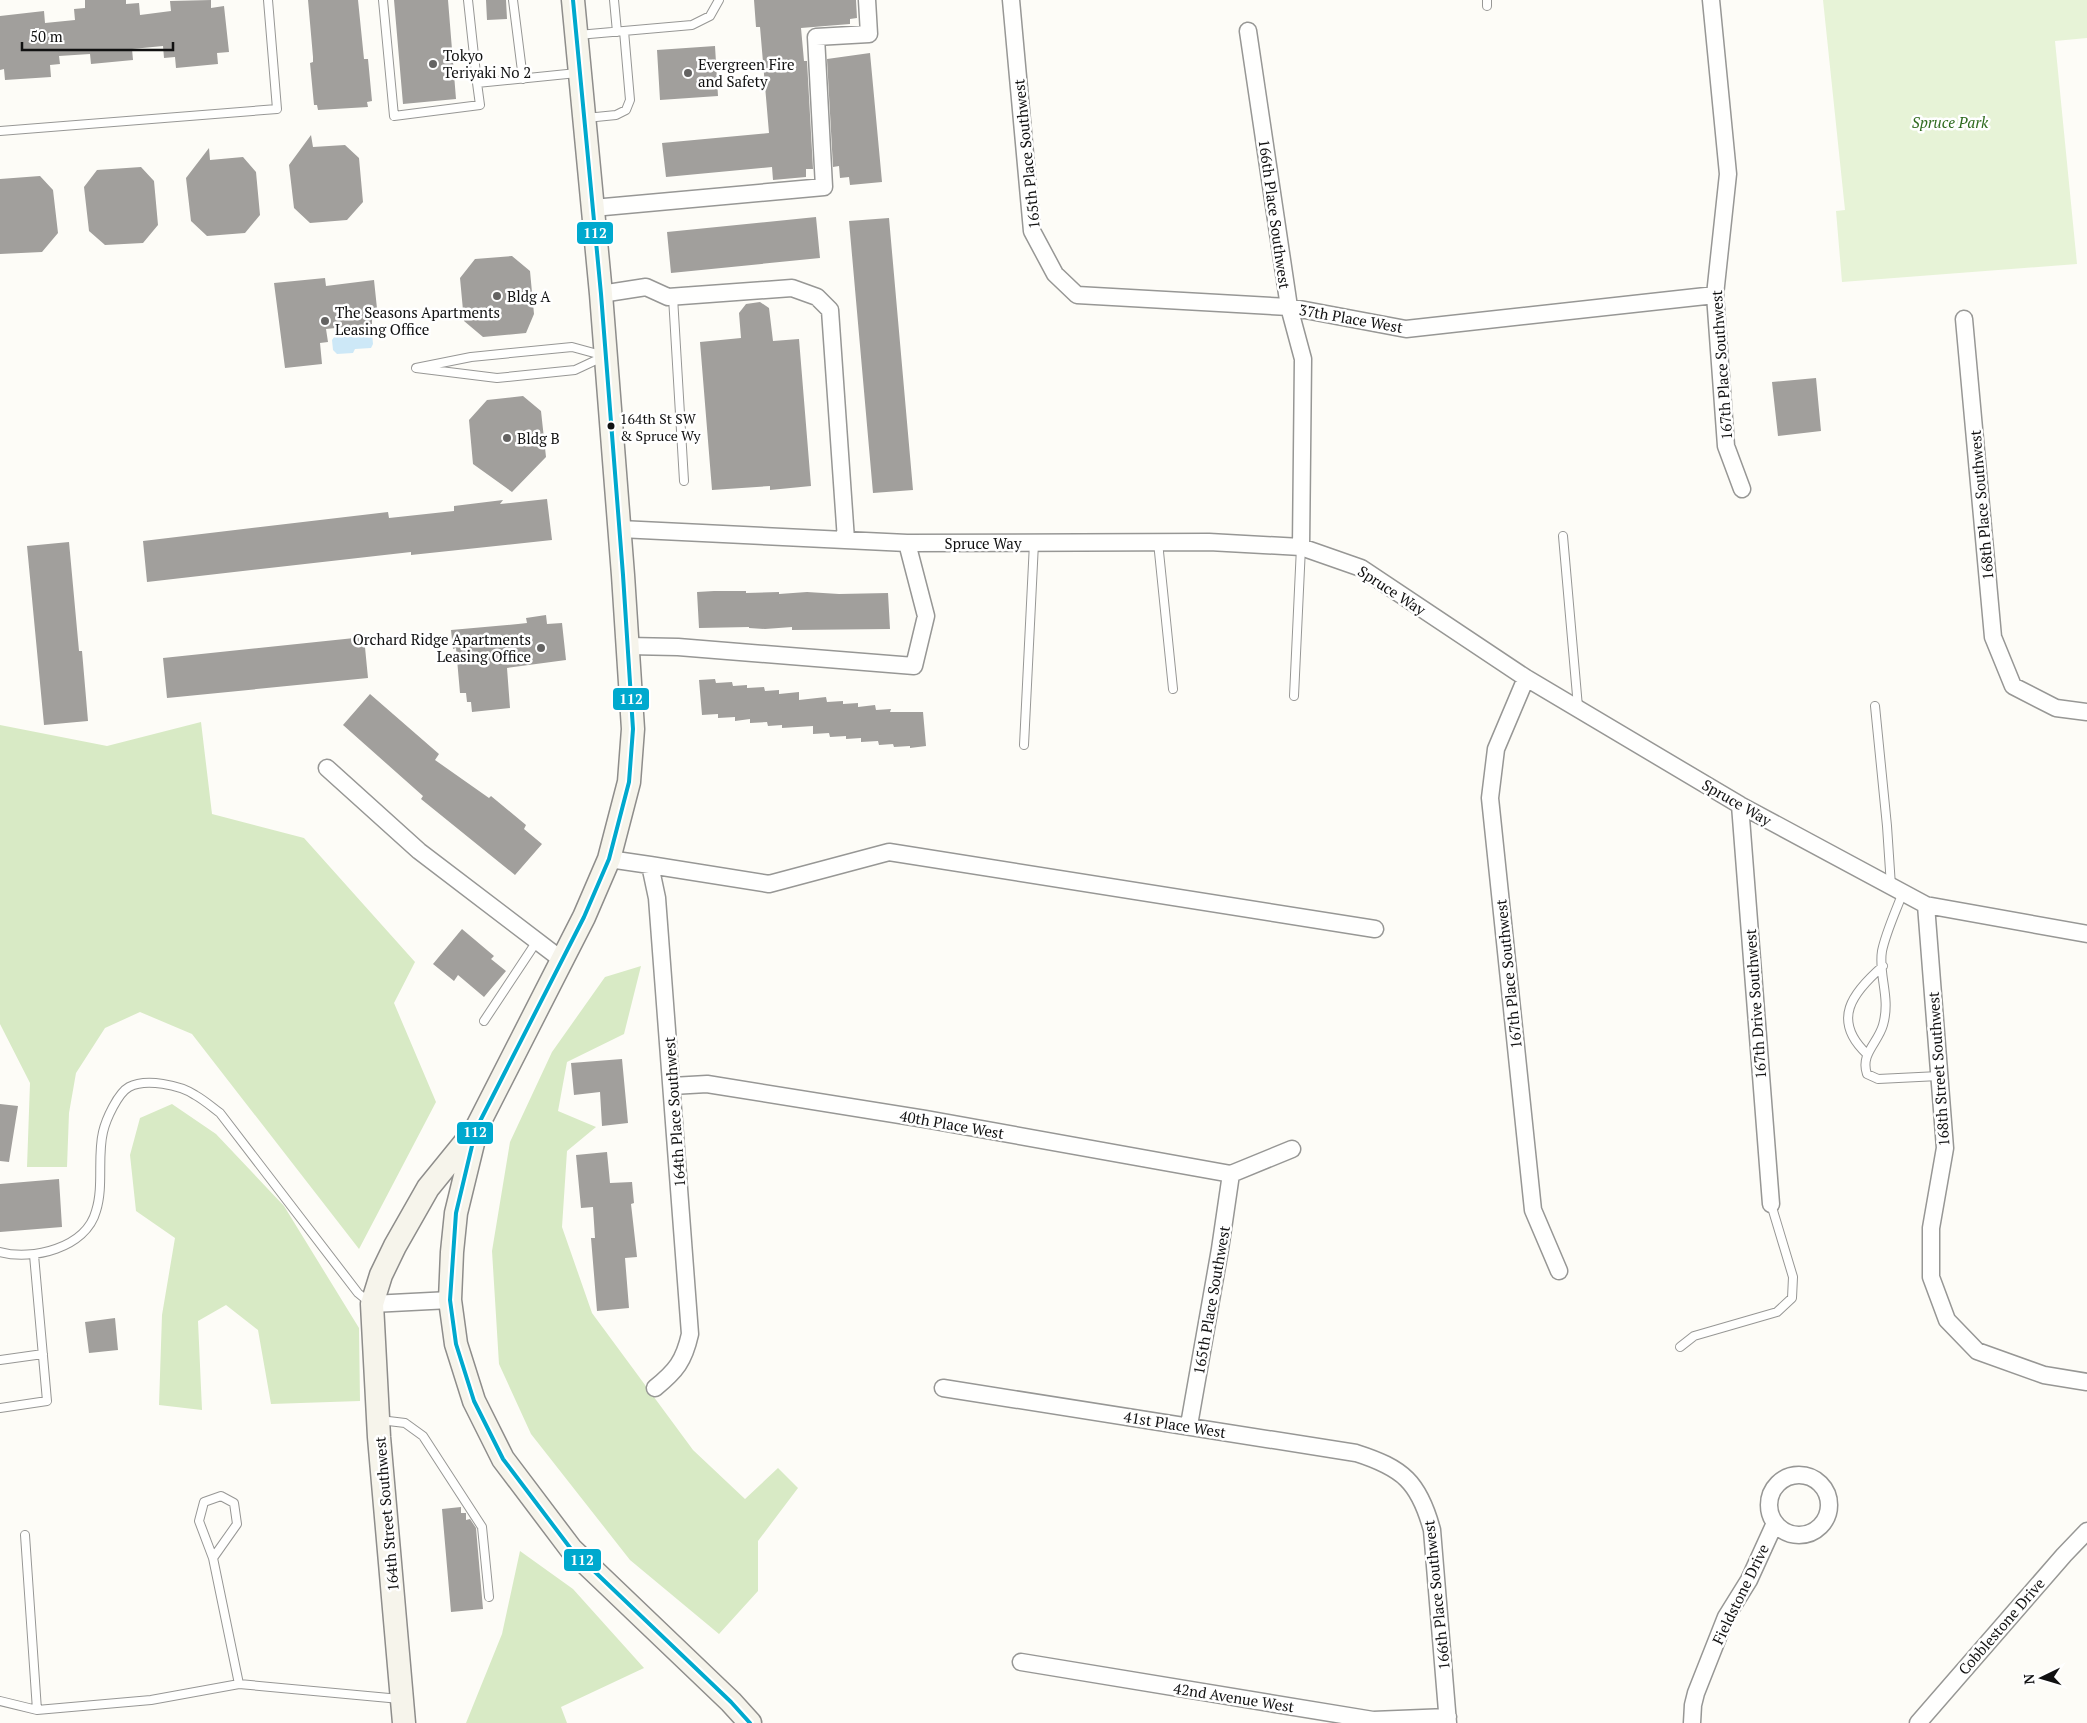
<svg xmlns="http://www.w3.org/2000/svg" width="2087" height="1723" viewBox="0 0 2087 1723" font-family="'PT Serif',serif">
<rect width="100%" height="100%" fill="#fdfcf7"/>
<!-- green -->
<path fill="#e7f3d7" d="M 1823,0 L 2087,0 L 2087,38 L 2055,41 L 2077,264 L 1842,282 L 1836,211 L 1845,210 Z"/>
<!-- forest -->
<path fill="#d8eac5" d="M 201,722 L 212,814 L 304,838 L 415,962 L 394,1003 L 436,1102 L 359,1249 L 192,1034 L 140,1012 L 105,1028 L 76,1073 L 69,1113 L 67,1167 L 27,1167 L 30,1083 L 0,1024 L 0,725 L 107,746 Z
M 641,966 L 624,1034 L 567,1062 L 558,1111 L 596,1127 L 567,1151 L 562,1227 L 592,1313 L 693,1450 L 745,1499 L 778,1468 L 798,1488 L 758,1541 L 758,1591 L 719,1634 L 630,1560 L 531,1434 L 499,1364 L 492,1251 L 510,1142 L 552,1052 L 605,977 Z
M 172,1104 L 216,1134 L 284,1206 L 359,1328 L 360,1401 L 271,1404 L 258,1330 L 226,1305 L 198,1321 L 202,1410 L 159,1405 L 162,1315 L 175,1238 L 136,1211 L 130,1155 L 140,1118 Z
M 520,1551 L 573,1589 L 644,1668 L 561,1707 L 567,1723 L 466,1723 L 502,1634 Z"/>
<!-- water -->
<path fill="#cde8f7" d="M 367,330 L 372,333 L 373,344 L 371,348 L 355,349 L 353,353 L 337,354 L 333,350 L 332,340 L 335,336 Z"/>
<!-- building -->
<path fill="#a19f9c" d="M 85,0 L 126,0 L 126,4 L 139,3 L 140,15 L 171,11 L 170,1 L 211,0 L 211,8 L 224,6 L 229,52 L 217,53 L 218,64 L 176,68 L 175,57 L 164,58 L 163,46 L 132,49 L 133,60 L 91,64 L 90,54 L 59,56 L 60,64 L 50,65 L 51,77 L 5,80 L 4,69 L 0,70 L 0,16 L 44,11 L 45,23 L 75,20 L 74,9 L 85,8 Z
M 308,0 L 358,0 L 364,59 L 368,59 L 372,101 L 367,102 L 368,107 L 318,110 L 317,105 L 314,105 L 310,63 L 313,62 L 313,57 Z
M 394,0 L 448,0 L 456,99 L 403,104 Z
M 486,0 L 506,0 L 507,19 L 487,20 Z
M 754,0 L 856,0 L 857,18 L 850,19 L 850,24 L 801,28 L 804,61 L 807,61 L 813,169 L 806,169 L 806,177 L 773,180 L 772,167 L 666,177 L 662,143 L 769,133 L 760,27 L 756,27 Z
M 715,46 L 718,96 L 660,100 L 657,50 Z
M 870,53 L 882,182 L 850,185 L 849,177 L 840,178 L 839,166 L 833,167 L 827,59 Z
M 311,135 L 313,147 L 345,145 L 359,158 L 363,202 L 347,220 L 310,223 L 294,208 L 289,165 Z
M 209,148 L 210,160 L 243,157 L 256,172 L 260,215 L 245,233 L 207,236 L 191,221 L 186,178 Z
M 141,167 L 154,181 L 158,225 L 143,243 L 105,245 L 89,231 L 84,187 L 97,170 Z
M 40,176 L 53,190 L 58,233 L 42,252 L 0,254 L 0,179 Z
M 816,217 L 820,258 L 671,273 L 667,232 Z
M 889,218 L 913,490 L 873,493 L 849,221 Z
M 512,256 L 530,271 L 534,314 L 526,333 L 483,337 L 464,321 L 460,278 L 475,259 Z
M 325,278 L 326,286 L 374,280 L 378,318 L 372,318 L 372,324 L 326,329 L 328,342 L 320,343 L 322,364 L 285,368 L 274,283 Z
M 760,302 L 769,308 L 773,341 L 799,339 L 811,486 L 770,490 L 770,486 L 712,490 L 700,342 L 741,338 L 739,313 L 746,304 Z
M 1816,378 L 1821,431 L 1778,436 L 1772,382 Z
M 523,396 L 541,411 L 546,457 L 512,492 L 473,464 L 469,420 L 487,400 Z
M 547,499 L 552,540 L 411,555 L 411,552 L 147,582 L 143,541 L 388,512 L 389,518 L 454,511 L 454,506 L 503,500 L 500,504 Z
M 69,542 L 79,651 L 82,651 L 88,721 L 44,725 L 27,546 Z
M 714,591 L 746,591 L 746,593 L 779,592 L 779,594 L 807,592 L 839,594 L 888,593 L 890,629 L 792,630 L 792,627 L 765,629 L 749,628 L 749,627 L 699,628 L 697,592 Z
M 546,615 L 547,624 L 562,623 L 566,660 L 507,668 L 510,708 L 472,712 L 471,702 L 467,702 L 466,693 L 460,693 L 456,648 L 453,649 L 451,630 L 518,624 L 527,623 L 526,618 Z
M 364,637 L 368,678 L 167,698 L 163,658 Z
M 715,679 L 716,683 L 732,682 L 733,686 L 747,685 L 747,688 L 764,687 L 765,691 L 779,690 L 779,694 L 799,692 L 799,700 L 826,697 L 827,702 L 843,701 L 843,704 L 858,703 L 858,707 L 875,705 L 876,710 L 891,709 L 890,712 L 923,712 L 926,746 L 910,748 L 910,746 L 894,747 L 893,744 L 879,745 L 878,741 L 861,742 L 861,738 L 846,739 L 846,736 L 830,737 L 829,733 L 813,734 L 813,726 L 782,728 L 782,725 L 768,726 L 767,722 L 750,723 L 750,719 L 735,721 L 735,717 L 718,718 L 718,714 L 702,715 L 699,680 Z
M 370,694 L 439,754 L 435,760 L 489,798 L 491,796 L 526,825 L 524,829 L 542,844 L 515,875 L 421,799 L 423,796 L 343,725 Z
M 462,929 L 494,956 L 491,959 L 506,971 L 484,997 L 458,975 L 454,981 L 433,964 Z
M 622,1059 L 628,1123 L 602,1126 L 600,1092 L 574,1095 L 571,1063 Z
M 0,1104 L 18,1106 L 9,1162 L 0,1161 Z
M 607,1152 L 610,1183 L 632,1182 L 634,1203 L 631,1204 L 637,1257 L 625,1258 L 629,1308 L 597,1311 L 591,1238 L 595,1238 L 593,1207 L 581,1208 L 576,1155 Z
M 59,1179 L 62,1227 L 0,1232 L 0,1184 Z
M 115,1318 L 118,1350 L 89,1353 L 85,1322 Z
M 461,1507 L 461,1513 L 466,1513 L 466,1520 L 470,1519 L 476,1528 L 483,1609 L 451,1612 L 442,1509 Z"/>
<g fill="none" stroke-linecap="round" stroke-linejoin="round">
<!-- lane casing -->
<g stroke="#979795" stroke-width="10">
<path id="lane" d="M 383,0 L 394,116 L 480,105 L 477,83
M 468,0 L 477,83 L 577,73
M 513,0 L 523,79
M 614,0 L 617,32
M 1487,0 L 1487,6
M 578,35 L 692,25 L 710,16 L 719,0
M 586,118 L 616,115 L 626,110 L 630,100 L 624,31
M 0,131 L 277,109 L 268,0
M 673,297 L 684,481
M 572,347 L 605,356 L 575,370 L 497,378 L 416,368 L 471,357 Z
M 1563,536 L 1578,707
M 1158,542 L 1173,689
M 1294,696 L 1301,547
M 1875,706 L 1887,826 L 1891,886
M 1024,745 L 1034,543
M 1903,892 C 1896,911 1886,932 1882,951 C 1878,975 1891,997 1883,1025 C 1878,1043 1860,1054 1867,1074 L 1878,1079 L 1939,1076
M 484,1021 L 537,941
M 1867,1054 C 1831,1020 1852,993 1883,966
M 0,1252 C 32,1261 86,1248 96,1211 C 104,1186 97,1157 103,1132 C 106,1119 118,1093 129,1087 C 146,1078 180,1085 195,1095 C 204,1100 212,1107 220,1113 L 358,1293 L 369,1302
M 1680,1347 L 1694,1336 L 1777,1312 L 1792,1298 L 1793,1277 L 1771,1204
M 0,1360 L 43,1354
M 0,1408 L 47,1401 L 34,1255
M 380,1420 L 405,1423 L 423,1436 L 482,1527 L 489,1597
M 25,1535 L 37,1710
M 213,1558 L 237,1524 L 234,1503 L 221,1496 L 204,1502 L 199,1521 L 213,1558 L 239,1684
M 0,1701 L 37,1710 L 151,1700 L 239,1684 L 400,1699"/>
</g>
<!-- street casing -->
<g stroke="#979795" stroke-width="19">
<path id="street" d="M 1011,0 L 1032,231 L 1055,274 L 1077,295 L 1289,307 L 1406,329 L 1715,295
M 1711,0 L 1728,174 L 1715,295 L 1726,446 L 1742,489
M 1248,31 L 1289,307 L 1303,359 L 1301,547
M 593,208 L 824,187 L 816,37 L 869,34 L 867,0
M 601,294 L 646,287 L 668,297 L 792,288 L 817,297 L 830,310 L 846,540
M 1964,319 L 1993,637 L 2013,686 L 2056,708 L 2087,712
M 620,529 L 907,543 L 1209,542 L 1301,547 L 1361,568 L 1526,678 L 1740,805 L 1926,905 L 2087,934
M 628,646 L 678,647 L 914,666 L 926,616 L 907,543
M 1526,678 L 1496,749 L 1490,798 L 1533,1210 L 1559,1271
M 327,768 L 419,851 L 562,960
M 1740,805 L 1771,1204
M 609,859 L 650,865 L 657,898 L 690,1334 C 684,1361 676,1371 655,1388
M 650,865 L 769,884 L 889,852 L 1375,929
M 1926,905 L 1945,1148 L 1931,1228 L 1931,1277 L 1947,1320 L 1977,1351 L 2044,1375 L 2087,1382
M 672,1086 L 707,1084 L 925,1119 L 1231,1174
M 1231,1174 L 1292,1149
M 372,1304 L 450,1300
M 943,1388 L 1356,1453 C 1403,1468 1419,1482 1432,1530 L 1448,1723
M 1189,1425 L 1220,1249 L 1231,1174
M1769 1505a30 30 0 1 1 60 0a30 30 0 1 1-60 0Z
M 1021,1662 L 1373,1720 L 1448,1717
M 1692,1723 L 1693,1705 L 1696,1693 L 1726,1617 L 1749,1580 L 1775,1523
M 1918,1723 L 2064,1555 L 2087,1531"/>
</g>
<!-- secondary casing -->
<g stroke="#8e8d8b" stroke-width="25">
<path id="secondary" d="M 475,1135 L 456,1213 L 452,1252 L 450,1300 L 456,1344 L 474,1401 L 503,1459 L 571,1549 L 731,1702 L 750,1723
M 404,1723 L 379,1437 L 372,1304 L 381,1275 L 395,1246 L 428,1188 L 476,1129 L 584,917 L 609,859 L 629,782 L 633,729 L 623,575 L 601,294 L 573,0"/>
</g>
<!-- lane -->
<use href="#lane" stroke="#fffffe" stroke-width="8"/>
<!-- street -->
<use href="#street" stroke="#fffffe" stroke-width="16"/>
<!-- secondary -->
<use href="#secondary" stroke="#f6f4eb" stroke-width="22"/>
<!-- bus-1 casing -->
<g stroke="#fff" stroke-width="8">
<path id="bus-1" d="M 573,0 L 601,294 L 623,575 L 633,729 L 629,782 L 609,859 L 584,917 L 476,1129 L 456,1213 L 450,1300 L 456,1344 L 474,1401 L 503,1459 L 571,1549 L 731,1702 L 750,1723"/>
</g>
<!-- bus-1 -->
<use href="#bus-1" stroke="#00a9ce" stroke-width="4"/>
</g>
<!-- markers -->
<g fill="#646362" stroke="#fff" stroke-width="2">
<circle cx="433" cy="64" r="5"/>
<circle cx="688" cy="73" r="5"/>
<circle cx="497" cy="296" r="5"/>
<circle cx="325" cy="321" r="5"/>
<circle cx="507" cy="438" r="5"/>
<circle cx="541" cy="648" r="5"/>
</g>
<circle fill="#111" stroke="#fff" stroke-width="2" cx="611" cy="426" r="4.5"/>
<g text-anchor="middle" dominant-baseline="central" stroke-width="5" stroke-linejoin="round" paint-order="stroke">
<!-- bus labels -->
<g font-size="14" fill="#111" stroke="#fff" text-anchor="start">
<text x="620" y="418">164th St SW<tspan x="620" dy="17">&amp; Spruce Wy</tspan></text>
</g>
<!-- poi labels -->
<g font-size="15" fill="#111" stroke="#fff" text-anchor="start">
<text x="443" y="55">Tokyo<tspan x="443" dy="17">Teriyaki No 2</tspan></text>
<text x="698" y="64">Evergreen Fire<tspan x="698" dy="17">and Safety</tspan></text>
<text x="507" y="296">Bldg A</text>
<text x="335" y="312">The Seasons Apartments<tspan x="335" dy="17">Leasing Office</tspan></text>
<text x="517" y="438">Bldg B</text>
<text x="531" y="639" text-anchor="end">Orchard Ridge Apartments<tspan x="531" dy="17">Leasing Office</tspan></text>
</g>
<!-- park labels -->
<g font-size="15" font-style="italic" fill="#2f6b1f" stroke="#fff">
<text x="1950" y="122">Spruce Park</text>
</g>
<!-- street labels -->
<g font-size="15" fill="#111" stroke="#fff">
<text transform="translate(1026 154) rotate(-96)">165th Place Southwest</text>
<text transform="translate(1275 214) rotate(82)">166th Place Southwest</text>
<text transform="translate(1351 318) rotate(10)">37th Place West</text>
<text transform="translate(1721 365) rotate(-94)">167th Place Southwest</text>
<text transform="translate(1981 505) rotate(-95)">168th Place Southwest</text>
<text x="983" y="543">Spruce Way</text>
<text transform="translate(1392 590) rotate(33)">Spruce Way</text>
<text transform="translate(1737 802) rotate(30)">Spruce Way</text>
<text transform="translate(1508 974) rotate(-96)">167th Place Southwest</text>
<text transform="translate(1755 1004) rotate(-94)">167th Drive Southwest</text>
<text transform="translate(1938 1069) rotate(-94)">168th Street Southwest</text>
<text transform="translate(674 1112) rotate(-94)">164th Place Southwest</text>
<text transform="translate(952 1124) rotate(10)">40th Place West</text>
<text transform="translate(1211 1300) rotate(-80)">165th Place Southwest</text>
<text transform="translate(1175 1424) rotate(9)">41st Place West</text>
<text transform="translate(386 1514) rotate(-95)">164th Street Southwest</text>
<text transform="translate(1740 1594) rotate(-64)">Fieldstone Drive</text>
<text transform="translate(1436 1595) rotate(-96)">166th Place Southwest</text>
<text transform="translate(2001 1626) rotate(-49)">Cobblestone Drive</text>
<text transform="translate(1234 1697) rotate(9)">42nd Avenue West</text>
</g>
</g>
<g stroke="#fff" stroke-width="2">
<rect x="576" y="221" width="38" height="24" rx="5" fill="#00a9ce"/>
<rect x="612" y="687" width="38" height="24" rx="5" fill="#00a9ce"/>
<rect x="456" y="1121" width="38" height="24" rx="5" fill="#00a9ce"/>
<rect x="563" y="1548" width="39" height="24" rx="5" fill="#00a9ce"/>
</g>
<g font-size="14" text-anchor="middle" font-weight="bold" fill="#fff">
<text x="595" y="238">112</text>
<text x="631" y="704">112</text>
<text x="475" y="1137">112</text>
<text x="582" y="1565">112</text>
</g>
<!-- north arrow -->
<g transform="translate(2042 1678) rotate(265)" stroke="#ffffff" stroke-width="4" paint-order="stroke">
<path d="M0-4L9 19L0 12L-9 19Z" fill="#111111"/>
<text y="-8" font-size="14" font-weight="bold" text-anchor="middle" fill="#111111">N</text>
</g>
<!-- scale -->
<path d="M22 42v8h151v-8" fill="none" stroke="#111111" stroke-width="2.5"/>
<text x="30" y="42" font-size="15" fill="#111111" stroke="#ffffff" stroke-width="4" paint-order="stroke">50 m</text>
</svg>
